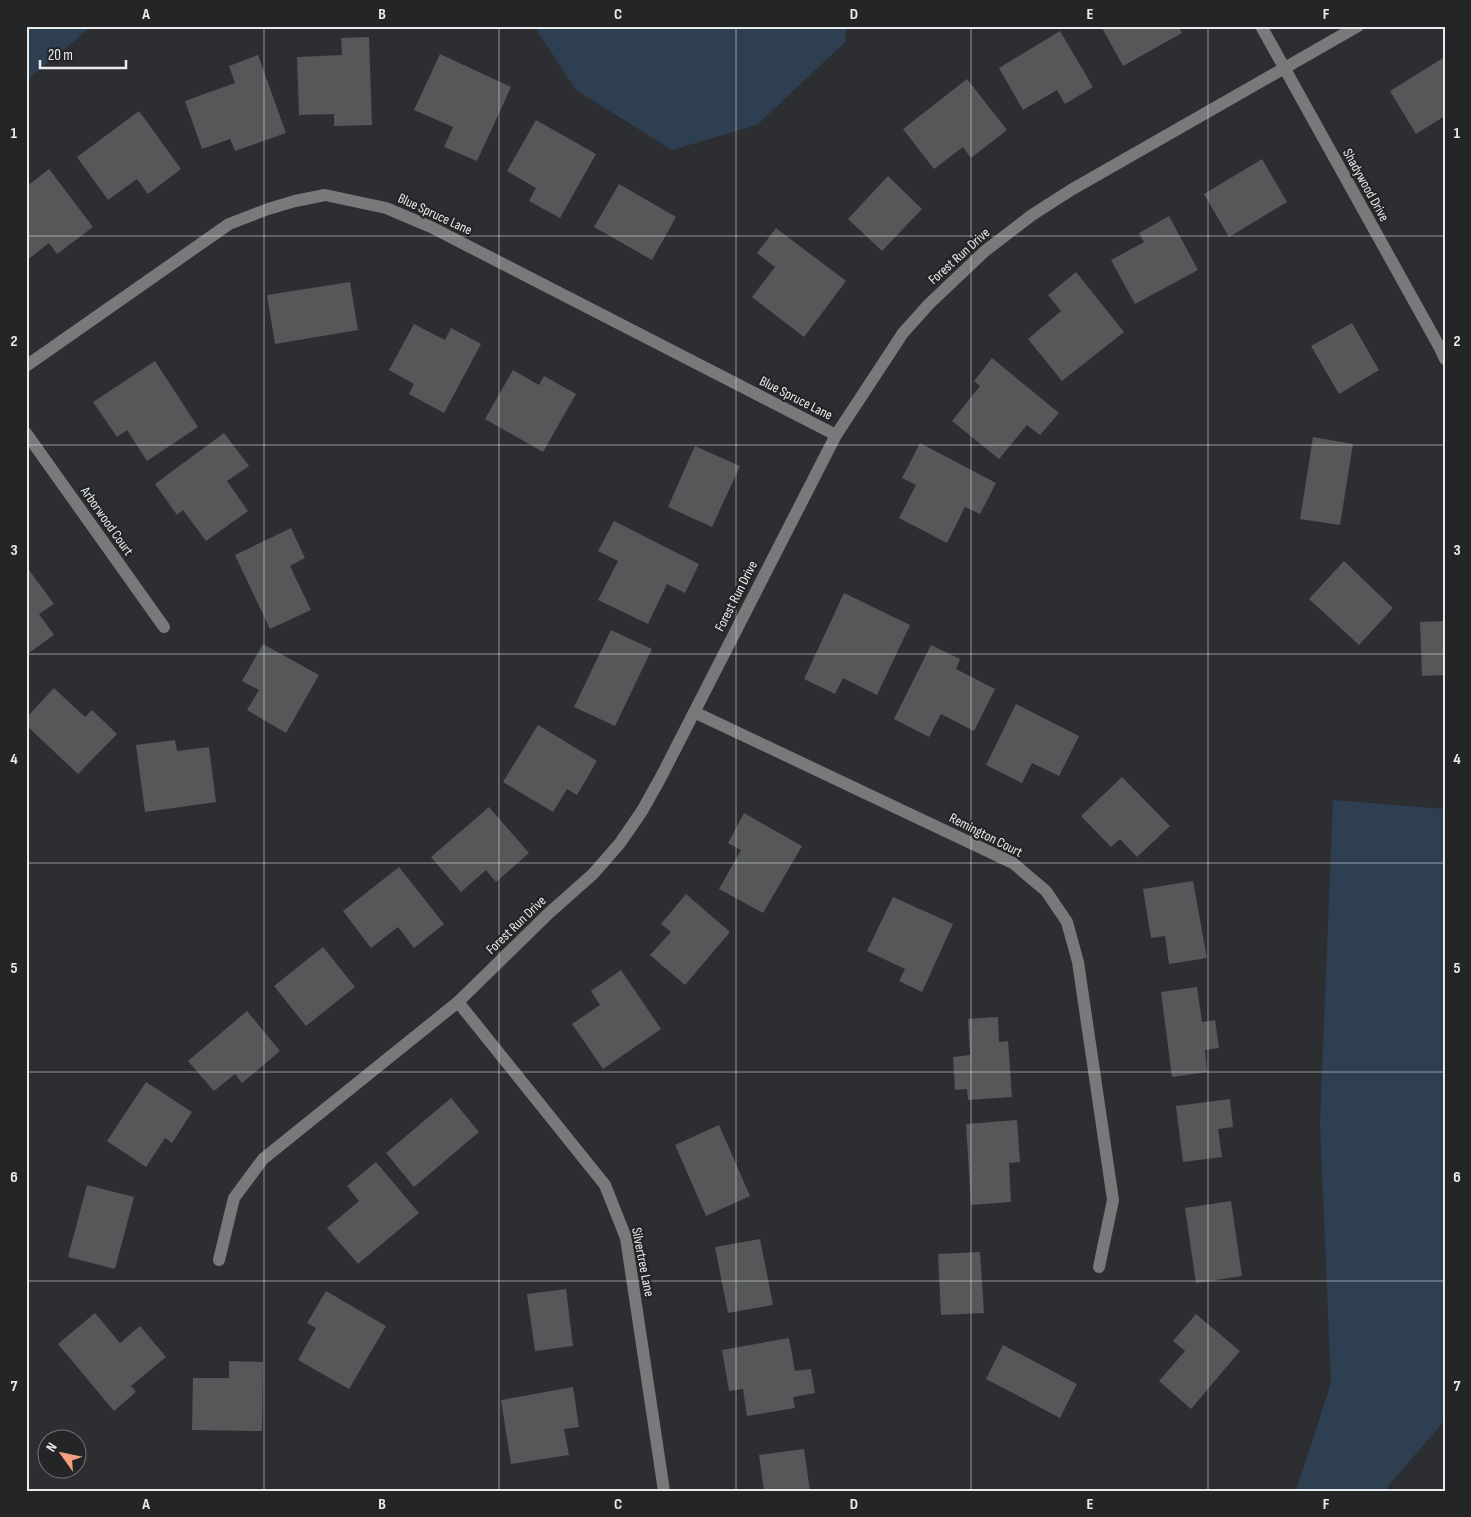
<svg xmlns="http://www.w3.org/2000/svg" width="1471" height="1517" viewBox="0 0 1471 1517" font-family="'Sofia Sans Condensed',sans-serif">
<rect width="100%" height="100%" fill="#2d2e31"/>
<!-- green -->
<path fill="#2e3f51" d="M 26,26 L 92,26 L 26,81 Z
M 534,26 L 846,26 L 845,42 L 757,125 L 672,150 L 576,90 Z
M 1333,800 L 1445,809 L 1445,1420 L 1388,1486 L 1388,1491 L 1296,1491 L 1331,1383 L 1320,1122 Z"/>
<!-- building -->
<path fill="#555759" d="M 1101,26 L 1178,26 L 1182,33 L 1123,66 Z
M 1060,31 L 1093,87 L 1065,104 L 1057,90 L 1023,110 L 999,68 Z
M 369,37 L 372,125 L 334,126 L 334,114 L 299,115 L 297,57 L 342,55 L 341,38 Z
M 440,54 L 511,87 L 477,161 L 444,147 L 453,127 L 414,110 Z
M 258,55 L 286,133 L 235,151 L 230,139 L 202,149 L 185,101 L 235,83 L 229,66 Z
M 1443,58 L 1445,61 L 1445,116 L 1416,134 L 1390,91 Z
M 967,79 L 1007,130 L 971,158 L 963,147 L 934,169 L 903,129 Z
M 139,111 L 181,169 L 148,194 L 137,179 L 108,200 L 77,157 Z
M 536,120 L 596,154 L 560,218 L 529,201 L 536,188 L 507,171 Z
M 1262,159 L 1287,202 L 1229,237 L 1204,194 Z
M 49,169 L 93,227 L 57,254 L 49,243 L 26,261 L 26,187 Z
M 888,176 L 922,209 L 882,251 L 848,219 Z
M 619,184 L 676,217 L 652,260 L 594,227 Z
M 1169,216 L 1198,270 L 1135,304 L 1111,260 L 1144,242 L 1139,233 Z
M 776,228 L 846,281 L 804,337 L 752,297 L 775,267 L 757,253 Z
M 1076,272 L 1124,332 L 1062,381 L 1028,339 L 1061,311 L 1048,295 Z
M 350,282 L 358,330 L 275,344 L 267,295 Z
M 1352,323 L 1379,370 L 1339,394 L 1311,346 Z
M 414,324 L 445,340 L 451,328 L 481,344 L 444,413 L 409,394 L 414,384 L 389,370 Z
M 992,358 L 1059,413 L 1040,435 L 1027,425 L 999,459 L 952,421 L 980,386 L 974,381 Z
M 155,361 L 198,427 L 147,461 L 127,430 L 117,437 L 93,402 Z
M 513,370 L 539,385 L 544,376 L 576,394 L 543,452 L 485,419 Z
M 224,433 L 249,466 L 227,481 L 248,511 L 206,541 L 183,510 L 177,515 L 155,484 Z
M 1313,437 L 1353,444 L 1340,525 L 1300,519 Z
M 920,443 L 996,483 L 980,514 L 965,507 L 947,543 L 899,518 L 916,485 L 902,478 Z
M 695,446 L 740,466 L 712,527 L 668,507 Z
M 614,521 L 699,564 L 685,593 L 667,584 L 648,624 L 598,600 L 618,561 L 598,551 Z
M 291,528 L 305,558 L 290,566 L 311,610 L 270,629 L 235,555 Z
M 1344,561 L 1393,608 L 1359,645 L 1309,599 Z
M 26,566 L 54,604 L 39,614 L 54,635 L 26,655 Z
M 844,593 L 910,625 L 877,695 L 843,678 L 835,694 L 804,679 Z
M 1445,621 L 1445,675 L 1422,676 L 1420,622 Z
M 611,630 L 652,649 L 615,726 L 574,707 Z
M 263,644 L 319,675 L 286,733 L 247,710 L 259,690 L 242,681 Z
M 931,645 L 960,659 L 956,669 L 995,689 L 974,731 L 941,714 L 929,737 L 894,719 Z
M 54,688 L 85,717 L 92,710 L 117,734 L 78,774 L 26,725 L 26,718 Z
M 1016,704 L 1079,736 L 1059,776 L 1032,763 L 1022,783 L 986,765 Z
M 538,725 L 597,761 L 577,795 L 567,789 L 553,812 L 503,782 Z
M 175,740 L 177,751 L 209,747 L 216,802 L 145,812 L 136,745 Z
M 1122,777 L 1170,826 L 1137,857 L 1120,839 L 1111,847 L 1081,816 Z
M 489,807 L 529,853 L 496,882 L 486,870 L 461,892 L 431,857 Z
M 744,813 L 802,846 L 763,913 L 719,889 L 741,850 L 728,843 Z
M 399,867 L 444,924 L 414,948 L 398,927 L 371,948 L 343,911 Z
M 1193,881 L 1207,958 L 1169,964 L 1165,936 L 1151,938 L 1143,889 Z
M 686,894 L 730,932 L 685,985 L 650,955 L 671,932 L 661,924 Z
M 893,897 L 953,924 L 922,992 L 899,981 L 905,969 L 867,951 Z
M 323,947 L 355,987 L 306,1026 L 274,986 Z
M 621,970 L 661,1029 L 603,1069 L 572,1024 L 600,1005 L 591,991 Z
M 1197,987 L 1202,1022 L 1215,1020 L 1219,1048 L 1205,1050 L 1207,1072 L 1172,1077 L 1161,992 Z
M 247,1011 L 280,1051 L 242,1083 L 235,1074 L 214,1091 L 188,1061 Z
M 998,1017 L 999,1042 L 1008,1041 L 1012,1097 L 968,1100 L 967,1089 L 955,1090 L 953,1057 L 970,1055 L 968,1019 Z
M 146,1082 L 192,1112 L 172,1143 L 165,1138 L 146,1167 L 107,1141 Z
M 451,1098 L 479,1132 L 414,1187 L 386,1153 Z
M 1230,1099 L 1233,1127 L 1218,1129 L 1222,1157 L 1183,1162 L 1176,1106 Z
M 1017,1120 L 1020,1162 L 1009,1163 L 1011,1202 L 971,1205 L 966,1124 Z
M 719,1125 L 750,1196 L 706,1216 L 675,1145 Z
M 376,1162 L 419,1213 L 358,1264 L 327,1228 L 359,1201 L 347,1186 Z
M 87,1185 L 134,1197 L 115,1269 L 68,1257 Z
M 1231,1201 L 1242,1276 L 1196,1283 L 1185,1208 Z
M 760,1239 L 773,1305 L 728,1313 L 715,1247 Z
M 980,1252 L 984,1313 L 941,1315 L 938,1254 Z
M 566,1289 L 573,1346 L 535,1351 L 527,1294 Z
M 326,1291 L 386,1326 L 349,1389 L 298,1360 L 316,1328 L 307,1323 Z
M 95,1313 L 120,1343 L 140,1326 L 166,1357 L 131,1386 L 136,1392 L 114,1411 L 58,1344 Z
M 1196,1314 L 1240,1351 L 1191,1409 L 1159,1381 L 1185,1351 L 1173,1341 Z
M 789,1338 L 795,1371 L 811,1369 L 815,1393 L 793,1397 L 795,1408 L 747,1416 L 743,1389 L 729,1391 L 722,1350 Z
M 1003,1345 L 1077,1384 L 1060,1418 L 986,1379 Z
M 229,1361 L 263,1362 L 262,1431 L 192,1430 L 193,1378 L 229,1378 Z
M 573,1387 L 579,1427 L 564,1429 L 569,1455 L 511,1464 L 501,1400 Z
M 804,1449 L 810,1491 L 764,1491 L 759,1455 Z"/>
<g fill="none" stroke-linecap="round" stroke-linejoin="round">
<!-- minor -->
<path stroke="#79797b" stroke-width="12" d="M 1261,26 L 1440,348 L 1445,359
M 26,366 L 229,224 L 268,209 L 295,201 L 325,195 L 386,208 L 431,227 L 836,435
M 26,433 L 164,627
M 694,712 L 1013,863 L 1046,891 L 1067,922 L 1078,962 L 1113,1200 L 1099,1267
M 458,1002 L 605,1185 L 626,1238 L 664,1491
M 219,1260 L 234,1198 L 263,1159 L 458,1002 L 549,913 L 593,874 L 620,843 L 642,811 L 661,777 L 836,435 L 903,333 L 929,304 L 985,251 L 1032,215 L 1071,190 L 1358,26"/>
</g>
<!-- grid -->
<path fill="none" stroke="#e9ebec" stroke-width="1" stroke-opacity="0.55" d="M 264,26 L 264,1491M 499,26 L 499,1491M 736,26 L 736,1491M 971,26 L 971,1491M 1208,26 L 1208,1491M 26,236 L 1445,236M 26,445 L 1445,445M 26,654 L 1445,654M 26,863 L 1445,863M 26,1072 L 1445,1072M 26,1281 L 1445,1281"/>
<g text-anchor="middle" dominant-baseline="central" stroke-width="4.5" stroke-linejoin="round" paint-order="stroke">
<!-- street labels -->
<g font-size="14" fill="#e9ebec" stroke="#232527">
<text transform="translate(1366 185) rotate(61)">Shadywood Drive</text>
<text transform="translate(435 214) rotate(25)">Blue Spruce Lane</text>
<text transform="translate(959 256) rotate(-42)">Forest Run Drive</text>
<text transform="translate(796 398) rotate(27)">Blue Spruce Lane</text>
<text transform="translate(107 521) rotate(55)">Arborwood Court</text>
<text transform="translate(736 596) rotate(-63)">Forest Run Drive</text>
<text transform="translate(986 835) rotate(27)">Remington Court</text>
<text transform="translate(516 925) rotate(-44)">Forest Run Drive</text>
<text transform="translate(643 1262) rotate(79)">Silvertree Lane</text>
</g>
</g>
<!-- border -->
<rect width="1471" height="1517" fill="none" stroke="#232527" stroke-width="55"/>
<!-- north arrow -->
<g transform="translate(62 1454) rotate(303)"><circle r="24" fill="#232527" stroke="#727476"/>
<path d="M0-4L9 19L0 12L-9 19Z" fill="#f2a080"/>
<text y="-8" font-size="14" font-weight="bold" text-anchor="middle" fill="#e9ebec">N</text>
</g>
<!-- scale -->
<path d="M40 60v8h86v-8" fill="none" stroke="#e9ebec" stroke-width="2.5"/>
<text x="48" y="60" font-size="15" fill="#e9ebec" stroke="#232527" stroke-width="4" paint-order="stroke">20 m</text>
<rect x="28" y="28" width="1416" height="1462" fill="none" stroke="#e9ebec" stroke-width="2"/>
<g font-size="16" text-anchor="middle" font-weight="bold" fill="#e9ebec">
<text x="146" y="19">A</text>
<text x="382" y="19">B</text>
<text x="618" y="19">C</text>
<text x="854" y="19">D</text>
<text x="1090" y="19">E</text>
<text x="1326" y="19">F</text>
<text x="14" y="138">1</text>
<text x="1457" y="138">1</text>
<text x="14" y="346">2</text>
<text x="1457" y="346">2</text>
<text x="14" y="555">3</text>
<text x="1457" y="555">3</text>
<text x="14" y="764">4</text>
<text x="1457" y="764">4</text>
<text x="14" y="973">5</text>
<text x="1457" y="973">5</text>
<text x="14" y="1182">6</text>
<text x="1457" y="1182">6</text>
<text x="14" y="1391">7</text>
<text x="1457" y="1391">7</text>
<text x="146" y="1509">A</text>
<text x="382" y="1509">B</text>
<text x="618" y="1509">C</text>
<text x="854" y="1509">D</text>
<text x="1090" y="1509">E</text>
<text x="1326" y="1509">F</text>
</g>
</svg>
